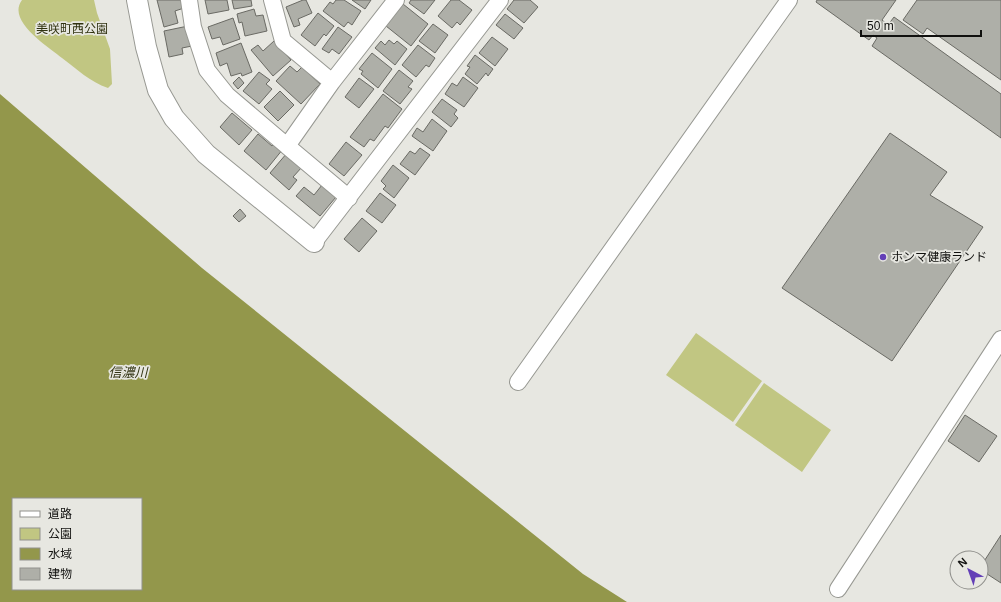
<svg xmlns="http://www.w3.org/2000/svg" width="1001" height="602" viewBox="0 0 1001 602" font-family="Helvetica,'Noto Sans JP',sans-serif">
<rect width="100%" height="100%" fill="#e7e7e1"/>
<!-- green -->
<path fill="#c1c682" d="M 22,0 L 94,0 L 97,13 L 110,49 L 112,84 L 108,88 C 90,82 77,69 62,58 C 49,47 6,21 22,0 Z
M 696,333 L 762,381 L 733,422 L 666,375 Z
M 764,383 L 831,430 L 802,472 L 735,425 Z"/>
<!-- water -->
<path fill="#93974b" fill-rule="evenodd" d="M 0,94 L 202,268 L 583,574 L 627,602 L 0,602 ZM 13,499 L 141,499 L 141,589 L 13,589 Z"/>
<!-- building -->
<path fill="#aeafa8" stroke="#6a6a64" d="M 157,0 L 182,0 L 184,8 L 175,11 L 178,23 L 164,27 Z
M 205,0 L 227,0 L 229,10 L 208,14 Z
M 232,0 L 251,0 L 252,6 L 234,9 Z
M 303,0 L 306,0 L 312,13 L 298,19 L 300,25 L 294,27 L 286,7 Z
M 336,0 L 344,0 L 361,11 L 352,25 L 348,22 L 344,27 L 323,11 L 330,2 L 333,4 Z
M 352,0 L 371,0 L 365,9 Z
M 411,0 L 435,0 L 424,14 L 409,3 Z
M 451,0 L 459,0 L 472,10 L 460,25 L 457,22 L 452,28 L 438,16 Z
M 514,0 L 530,0 L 538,7 L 524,23 L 507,9 Z
M 817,0 L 896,0 L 882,20 L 888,25 L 894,17 L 1001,94 L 1001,138 L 872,46 L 877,38 L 873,35 L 869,40 L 816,2 Z
M 917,0 L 1001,0 L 1001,80 L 927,28 L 923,34 L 903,20 Z
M 403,4 L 428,24 L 411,46 L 386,26 Z
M 254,9 L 256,16 L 263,15 L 267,31 L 245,36 L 242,22 L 239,23 L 237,14 Z
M 318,13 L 334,26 L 326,36 L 324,34 L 315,46 L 301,35 Z
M 505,14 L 523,28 L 514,39 L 496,25 Z
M 233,18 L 240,39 L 223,45 L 220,37 L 212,39 L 208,27 Z
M 433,24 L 448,35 L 435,53 L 419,41 Z
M 188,26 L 192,46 L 182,48 L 183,54 L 169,57 L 164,31 Z
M 338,27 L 352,37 L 339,54 L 332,49 L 329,53 L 322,49 Z
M 492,37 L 508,49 L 495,66 L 479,53 Z
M 389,40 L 394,44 L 397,41 L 407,49 L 395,65 L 375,48 L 381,41 L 385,45 Z
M 274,41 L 291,60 L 273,76 L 251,50 L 258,45 L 263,51 Z
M 241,43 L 252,72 L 242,76 L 241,73 L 231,76 L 227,63 L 220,66 L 216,53 Z
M 418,45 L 435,58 L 429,67 L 426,65 L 416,77 L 402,65 Z
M 372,53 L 392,69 L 378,88 L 361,74 L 363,71 L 359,69 Z
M 475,55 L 493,69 L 488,76 L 486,73 L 477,84 L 465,74 L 470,67 L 467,66 Z
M 290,66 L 297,72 L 302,67 L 320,84 L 301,104 L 276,81 Z
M 399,70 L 413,81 L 408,87 L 412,89 L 400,104 L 383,91 Z
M 259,72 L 270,80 L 266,84 L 272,89 L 259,104 L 243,91 Z
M 239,77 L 244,83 L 238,89 L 233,83 Z
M 463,77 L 478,88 L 464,107 L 445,94 L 452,83 L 457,86 Z
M 359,78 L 374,89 L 359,108 L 345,97 Z
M 280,91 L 294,105 L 278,121 L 264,107 Z
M 383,94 L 402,109 L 388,128 L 385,126 L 374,141 L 370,139 L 364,147 L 350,137 Z
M 442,99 L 457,110 L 454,114 L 458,118 L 451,127 L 432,112 Z
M 232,113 L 252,130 L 239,145 L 220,127 Z
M 432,119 L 447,131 L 433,151 L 412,136 L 417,128 L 423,132 Z
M 890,133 L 947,172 L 930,195 L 983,227 L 892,361 L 782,288 Z
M 258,134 L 272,146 L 276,142 L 283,149 L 266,170 L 244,151 Z
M 346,142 L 362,155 L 344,176 L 329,164 Z
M 420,148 L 430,155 L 415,175 L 400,164 L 410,151 L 415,154 Z
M 287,153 L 302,167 L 293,177 L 297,180 L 289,190 L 270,173 Z
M 393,165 L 409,178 L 394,198 L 383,189 L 386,186 L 381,181 Z
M 322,185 L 336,197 L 320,216 L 296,196 L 304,187 L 314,195 Z
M 380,193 L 396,205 L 382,223 L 366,211 Z
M 240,209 L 246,216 L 239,222 L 233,216 Z
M 362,218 L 377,231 L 359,252 L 344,239 Z
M 965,415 L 997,436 L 979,462 L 948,441 Z
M 1001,535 L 1001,583 L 981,570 L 981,566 Z"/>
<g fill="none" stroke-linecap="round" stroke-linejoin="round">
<!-- minor casing -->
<g stroke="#979892" stroke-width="18">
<path id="minor" d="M 189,0 L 193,27 L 207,70 L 227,95 L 287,146
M 272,0 L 283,41 L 332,82
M 349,198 L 287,146 L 332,82 L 396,0
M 314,242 L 500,0
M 518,382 L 789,0
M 838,589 L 1001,339"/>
</g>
<!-- tertiary casing -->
<g stroke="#979892" stroke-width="22">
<path id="tertiary" d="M 137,0 L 146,47 L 158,90 L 174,118 L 206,154 L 314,242"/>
</g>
<!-- minor -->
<use href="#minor" stroke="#fff" stroke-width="16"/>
<!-- tertiary -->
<use href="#tertiary" stroke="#fff" stroke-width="20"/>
</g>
<!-- markers -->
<circle fill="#633fb7" stroke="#e7e7e1" stroke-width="1.5" cx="883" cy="257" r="4"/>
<g text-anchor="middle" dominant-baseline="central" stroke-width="3.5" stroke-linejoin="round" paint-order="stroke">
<!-- park labels -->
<g font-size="12" fill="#303210" stroke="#e7e7e1">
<text x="72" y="29">美咲町西公園</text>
</g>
<!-- poi labels -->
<g font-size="12" fill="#10100e" stroke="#e7e7e1" text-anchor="start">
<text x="891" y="257">ホンマ健康ランド</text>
</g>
<!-- water labels -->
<g font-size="13" font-style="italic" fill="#333513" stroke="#e7e7e1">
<text x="128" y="372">信濃川</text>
</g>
</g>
<!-- legend -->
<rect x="12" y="498" width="130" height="92" fill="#e7e7e1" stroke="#91918d"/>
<rect x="20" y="511" width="20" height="6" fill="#ffffff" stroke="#91918d"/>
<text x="48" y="518" font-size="12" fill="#10100e">道路</text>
<rect x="20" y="528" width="20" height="12" fill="#c1c682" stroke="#91918d"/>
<text x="48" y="538" font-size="12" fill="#10100e">公園</text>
<rect x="20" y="548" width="20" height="12" fill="#93974b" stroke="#91918d"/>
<text x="48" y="558" font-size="12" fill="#10100e">水域</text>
<rect x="20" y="568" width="20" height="12" fill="#aeafa8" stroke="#91918d"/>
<text x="48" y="578" font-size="12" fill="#10100e">建物</text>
<!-- north arrow -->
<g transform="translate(969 570) rotate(319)"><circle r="19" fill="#e7e7e1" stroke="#91918d"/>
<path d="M0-3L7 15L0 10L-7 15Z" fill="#633fb7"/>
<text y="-6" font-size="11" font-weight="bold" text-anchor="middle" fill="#10100e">N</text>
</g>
<!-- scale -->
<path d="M861 30v6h120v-6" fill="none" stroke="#10100e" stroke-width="2"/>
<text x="867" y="30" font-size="12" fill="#10100e" stroke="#e7e7e1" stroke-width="3" paint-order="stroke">50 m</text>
</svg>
